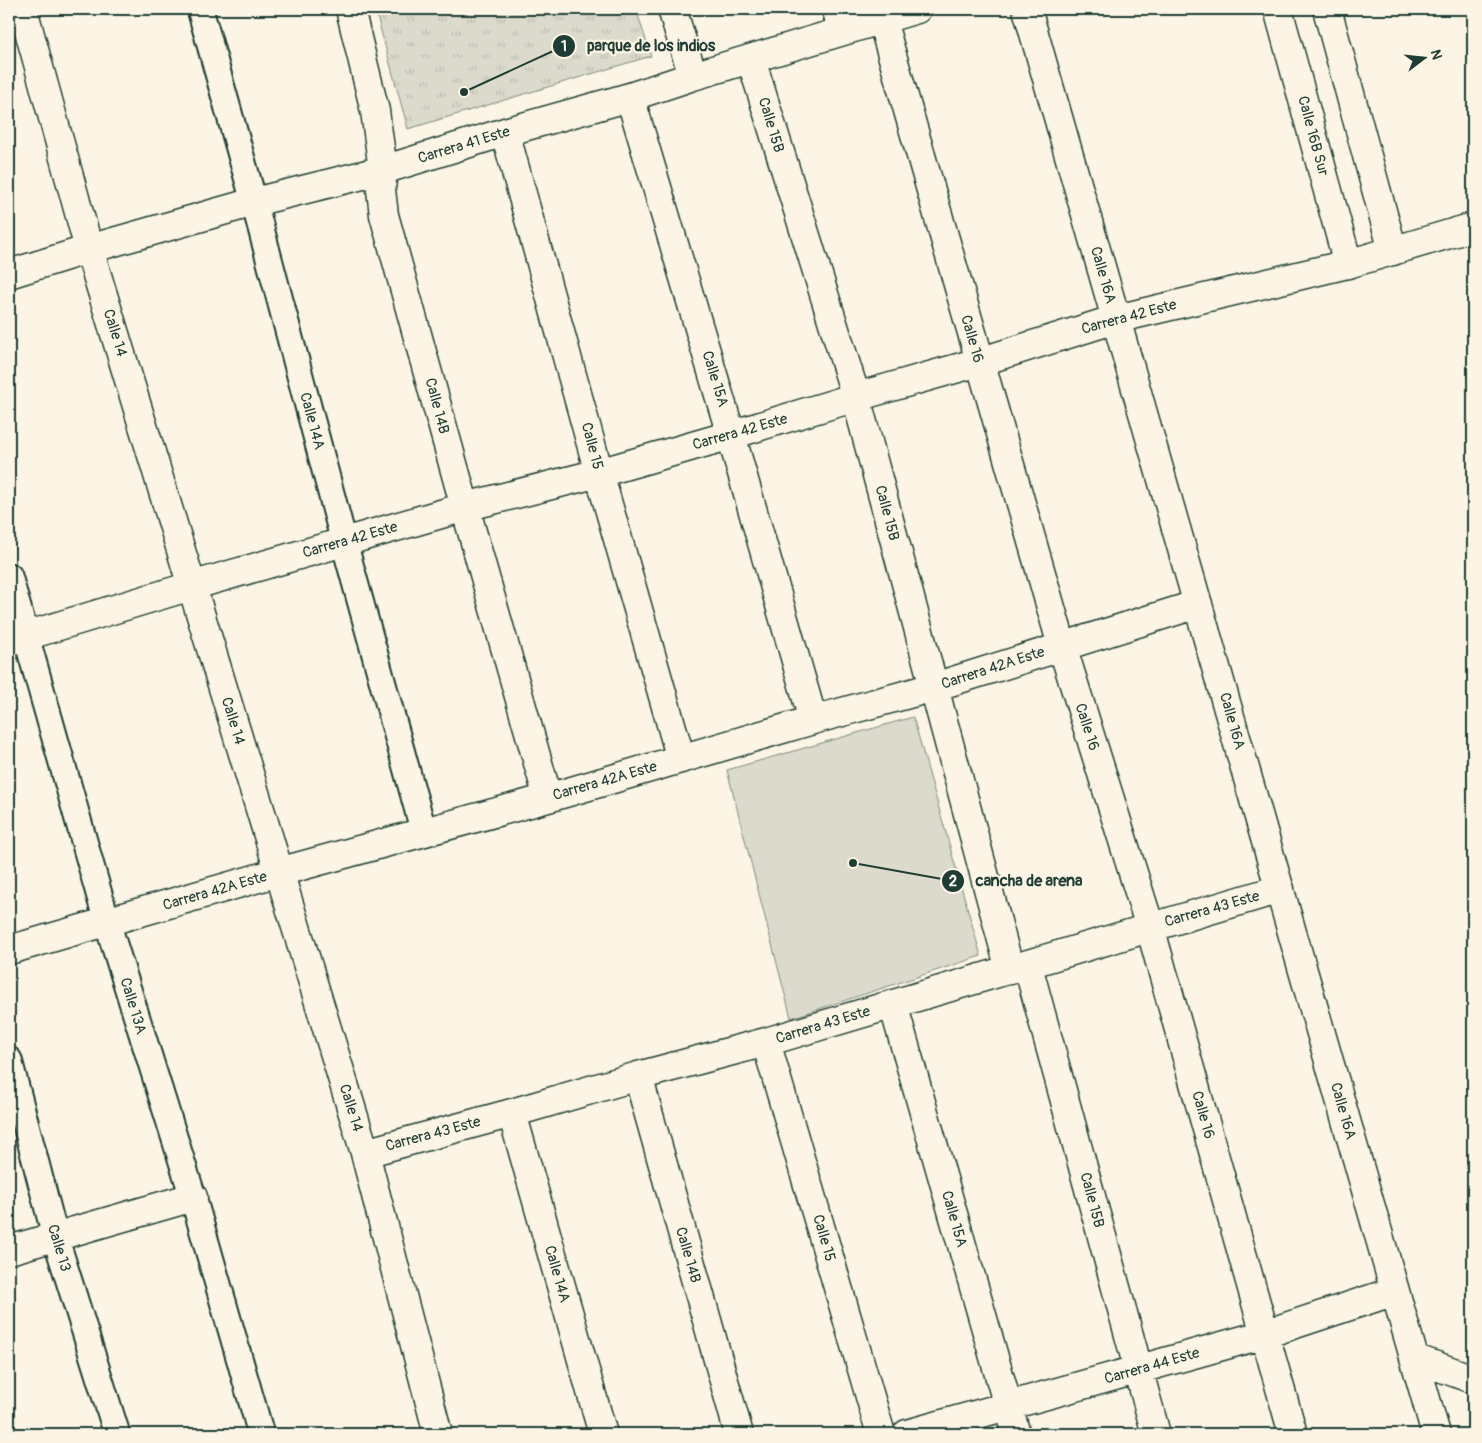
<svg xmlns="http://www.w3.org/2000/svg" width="1482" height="1443" viewBox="0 0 1482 1443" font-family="Pangolin,sans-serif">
<defs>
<pattern id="park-tufts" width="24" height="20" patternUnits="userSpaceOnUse" patternTransform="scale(1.25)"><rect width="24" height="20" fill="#dcdacc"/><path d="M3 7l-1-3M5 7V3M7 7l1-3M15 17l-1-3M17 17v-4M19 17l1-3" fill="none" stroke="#bcbcb0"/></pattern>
</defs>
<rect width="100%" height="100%" fill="#fcf5e5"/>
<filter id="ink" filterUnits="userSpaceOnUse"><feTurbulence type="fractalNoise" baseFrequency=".02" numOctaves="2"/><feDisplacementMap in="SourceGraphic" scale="10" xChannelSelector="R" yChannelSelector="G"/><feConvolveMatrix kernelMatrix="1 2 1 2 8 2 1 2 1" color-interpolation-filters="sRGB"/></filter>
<g filter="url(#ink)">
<!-- grass -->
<path fill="#dcdacc" stroke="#7e8c80" d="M 913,717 L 981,956 L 791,1018 L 727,770 Z"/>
<!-- park -->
<path fill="url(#park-tufts)" stroke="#7e8c80" d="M 375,9 L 636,9 L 651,56 L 408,129 Z"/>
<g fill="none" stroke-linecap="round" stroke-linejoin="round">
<!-- pedestrian casing -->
<g stroke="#1f3d34" stroke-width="29">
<path id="pedestrian" d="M 200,9 L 254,202 L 344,542 L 424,833
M 835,9 L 841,32
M 9,576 L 107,922 L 193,1197 L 261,1434
M 9,1060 L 55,1236 L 117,1434"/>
</g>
<!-- minor casing -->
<g stroke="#1f3d34" stroke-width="31">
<path id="minor" d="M 23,9 L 89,249 L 365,1153 L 438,1434
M 350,9 L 375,111 L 383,170 L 381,190 L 384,215 L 465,507 L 548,798
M 672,9 L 693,76
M 1027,9 L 1436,1434
M 1278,9 L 1348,264
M 1327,9 L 1393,251
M 882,20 L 1062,646 L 1150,927 L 1293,1434
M 751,59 L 856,397 L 1010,970
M 630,97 L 731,435 L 813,720
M 505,132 L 599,473 L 681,759
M 9,274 L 89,249 L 254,202 L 383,170 L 505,132 L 630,97 L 693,76 L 917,9
M 9,641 L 191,586 L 465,507 L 599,473 L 731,435 L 856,397 L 979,362 L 1116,319 L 1348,264 L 1473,227
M 9,950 L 279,872 L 548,798 L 813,720 L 934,687 L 1198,604
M 1028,966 L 1156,1434
M 893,1004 L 1016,1434
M 766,1042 L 881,1434
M 638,1076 L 739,1434
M 512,1113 L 603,1434
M 365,1153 L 512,1113 L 638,1076 L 766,1042 L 1280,889
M 9,1250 L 193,1197
M 1414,1358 L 1473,1379
M 907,1434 L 1265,1334 L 1395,1291"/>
</g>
<!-- pedestrian -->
<use href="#pedestrian" stroke="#fcf5e5" stroke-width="25"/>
<!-- minor -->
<use href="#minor" stroke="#fcf5e5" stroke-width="28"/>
</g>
</g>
<g text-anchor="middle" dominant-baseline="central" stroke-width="4.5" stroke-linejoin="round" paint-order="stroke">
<!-- street labels -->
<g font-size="15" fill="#1f3d34" stroke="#fcf5e5">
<text transform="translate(771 125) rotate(73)">Calle 15B</text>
<text transform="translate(1313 136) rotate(75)">Calle 16B Sur</text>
<text transform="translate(464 145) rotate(-17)">Carrera 41 Este</text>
<text transform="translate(1103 275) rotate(74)">Calle 16A</text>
<text transform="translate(1129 317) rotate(-15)">Carrera 42 Este</text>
<text transform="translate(115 333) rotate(73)">Calle 14</text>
<text transform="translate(972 339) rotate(74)">Calle 16</text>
<text transform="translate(715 379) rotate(73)">Calle 15A</text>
<text transform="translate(437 406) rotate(75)">Calle 14B</text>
<text transform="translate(312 421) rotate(75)">Calle 14A</text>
<text transform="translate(740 432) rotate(-16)">Carrera 42 Este</text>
<text transform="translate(592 446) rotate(75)">Calle 15</text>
<text transform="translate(887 513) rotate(75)">Calle 15B</text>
<text transform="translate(350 540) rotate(-16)">Carrera 42 Este</text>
<text transform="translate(993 668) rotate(-18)">Carrera 42A Este</text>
<text transform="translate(233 721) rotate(73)">Calle 14</text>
<text transform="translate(1232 721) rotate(74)">Calle 16A</text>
<text transform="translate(1087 727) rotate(72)">Calle 16</text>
<text transform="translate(605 781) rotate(-16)">Carrera 42A Este</text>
<text transform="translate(215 891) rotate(-16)">Carrera 42A Este</text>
<text transform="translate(1212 909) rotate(-16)">Carrera 43 Este</text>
<text transform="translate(133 1006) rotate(73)">Calle 13A</text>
<text transform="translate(823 1025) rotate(-17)">Carrera 43 Este</text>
<text transform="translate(351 1108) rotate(73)">Calle 14</text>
<text transform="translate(1343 1111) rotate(74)">Calle 16A</text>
<text transform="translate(1203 1115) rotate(74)">Calle 16</text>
<text transform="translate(433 1134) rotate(-15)">Carrera 43 Este</text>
<text transform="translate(1092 1200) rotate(75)">Calle 15B</text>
<text transform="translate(954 1219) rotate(74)">Calle 15A</text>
<text transform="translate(824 1238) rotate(74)">Calle 15</text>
<text transform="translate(59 1248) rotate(73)">Calle 13</text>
<text transform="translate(688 1255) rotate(74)">Calle 14B</text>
<text transform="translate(557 1274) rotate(74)">Calle 14A</text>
<text transform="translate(1152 1366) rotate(-16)">Carrera 44 Este</text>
</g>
</g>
<!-- callouts -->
<path fill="none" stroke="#1f3d34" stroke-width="2" d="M464 92L564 46M853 863L953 881"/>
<g fill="#1f3d34" stroke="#fcf5e5" stroke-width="2">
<circle cx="464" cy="92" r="5"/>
<circle cx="853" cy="863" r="5"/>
<circle cx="564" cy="46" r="12"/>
<circle cx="953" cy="881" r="12"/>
</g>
<g font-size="15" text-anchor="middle" font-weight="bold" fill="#fff">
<text x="564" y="51">1</text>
<text x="953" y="886">2</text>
</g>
<g font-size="16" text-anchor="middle" font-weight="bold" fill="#1f3d34" stroke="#fcf5e5" stroke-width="4.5" stroke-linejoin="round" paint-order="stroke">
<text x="651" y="51">parque de los indios</text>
<text x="1029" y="886">cancha de arena</text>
</g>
<!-- margin -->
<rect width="1482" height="1443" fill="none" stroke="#fcf5e5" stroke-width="30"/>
<rect x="15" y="15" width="1452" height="1413" fill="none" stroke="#1f3d34" stroke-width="2" filter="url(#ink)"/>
<!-- north arrow -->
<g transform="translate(1424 58) rotate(74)" stroke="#fcf5e5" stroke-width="4" paint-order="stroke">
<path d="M0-4L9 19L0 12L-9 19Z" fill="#1f3d34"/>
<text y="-8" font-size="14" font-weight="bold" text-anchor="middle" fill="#1f3d34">N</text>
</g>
</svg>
